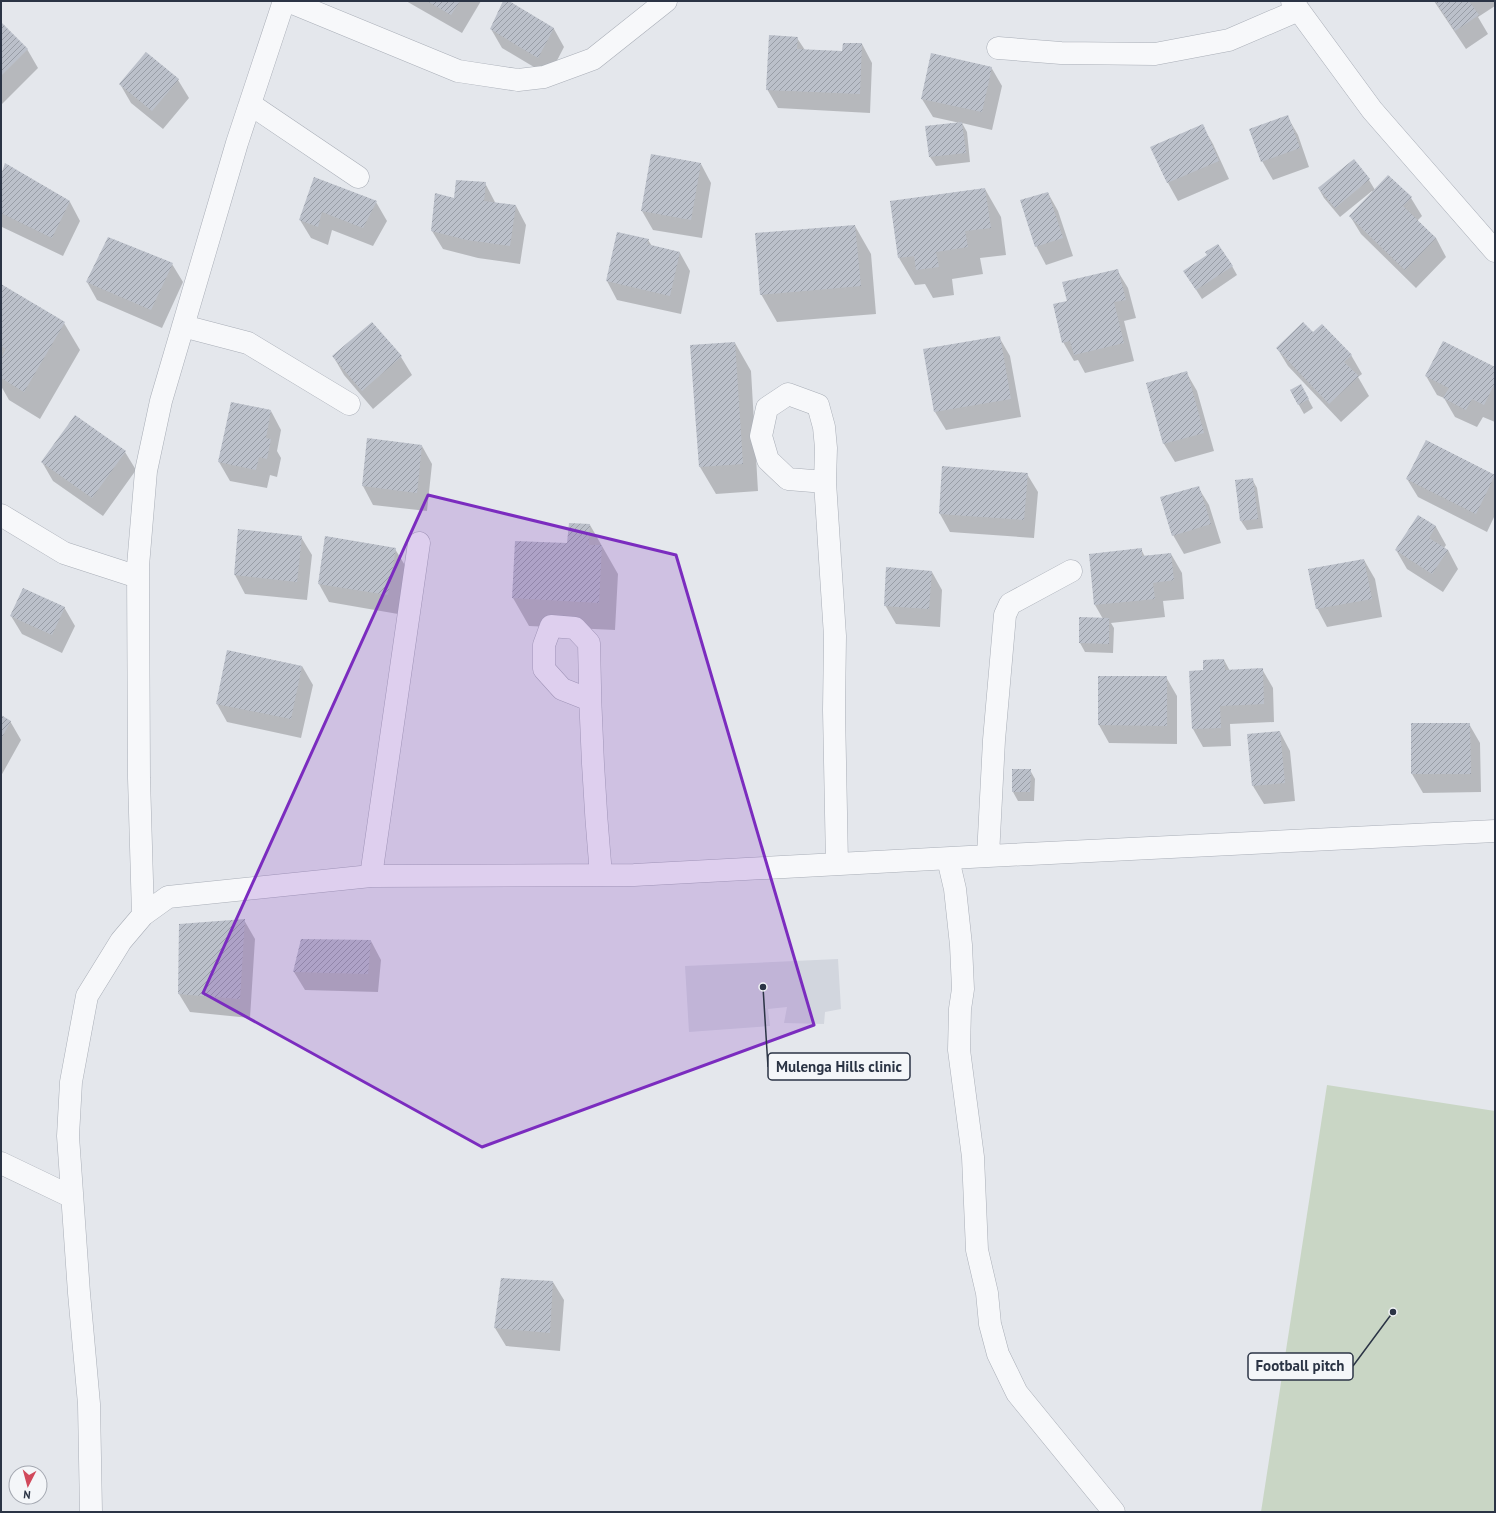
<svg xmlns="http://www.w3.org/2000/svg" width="1496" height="1513" viewBox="0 0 1496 1513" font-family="'PT Sans',sans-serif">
<defs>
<pattern id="building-hatch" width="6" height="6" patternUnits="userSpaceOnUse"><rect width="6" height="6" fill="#bbc0ca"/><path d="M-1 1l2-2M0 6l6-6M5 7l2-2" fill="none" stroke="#989da6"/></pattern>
</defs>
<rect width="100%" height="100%" fill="#e4e7ec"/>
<!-- built -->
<path fill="#d2d6de" d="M 838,959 L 841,1009 L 825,1012 L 824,1024 L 784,1023 L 787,1007 L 768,1009 L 770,1026 L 689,1032 L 685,966 Z"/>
<!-- green -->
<path fill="#c9d6c5" d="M 1327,1085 L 1495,1111 L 1495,1512 L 1261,1512 Z"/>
<!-- shadow -->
<path fill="#0003" d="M 406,1 L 481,1 L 462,33 Z
M 504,1 L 507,1 L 554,29 L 564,47 L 549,76 L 502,48 L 491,29 Z
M 1434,1 L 1495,1 L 1495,6 L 1478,17 L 1488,34 L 1466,49 Z
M 1,24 L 27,49 L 38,68 L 1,105 Z
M 797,38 L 805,50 L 843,52 L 862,44 L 872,63 L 870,113 L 778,108 L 767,89 Z
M 146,53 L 178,80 L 189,98 L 163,129 L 131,103 L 120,84 Z
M 991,67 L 1002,86 L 992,130 L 962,123 L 967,132 L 970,162 L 936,166 L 930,157 L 960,123 L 933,117 L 922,99 Z
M 1287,116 L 1298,135 L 1309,167 L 1273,180 L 1262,161 Z
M 1202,125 L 1213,144 L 1229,179 L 1178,201 L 1168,183 Z
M 1354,161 L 1369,180 L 1375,190 L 1411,198 L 1422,216 L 1417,221 L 1436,238 L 1446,257 L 1416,288 L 1361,234 L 1350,216 L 1373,192 L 1372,191 L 1340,217 L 1324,198 L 1319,189 Z
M 701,164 L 711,183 L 702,238 L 653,230 L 642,211 Z
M 5,165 L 70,202 L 80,221 L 63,256 L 2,227 L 1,224 L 1,179 Z
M 315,178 L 376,202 L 387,221 L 373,246 L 332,230 L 328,245 L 311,238 L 300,220 Z
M 485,183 L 496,204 L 516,206 L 526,225 L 520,264 L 478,258 L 443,249 L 432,231 L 455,200 Z
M 985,189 L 1001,217 L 1006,255 L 980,258 L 983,274 L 952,279 L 954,295 L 933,298 L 925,284 L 915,285 L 899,258 Z
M 1048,193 L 1058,211 L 1073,256 L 1046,265 L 1036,246 Z
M 855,226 L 871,254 L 876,314 L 777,322 L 761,294 Z
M 648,240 L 652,246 L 680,253 L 690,271 L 681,314 L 617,300 L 607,281 Z
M 172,264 L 183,282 L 162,328 L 97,300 L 87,282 Z
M 1232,266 L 1237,275 L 1202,299 L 1184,271 Z
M 1117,270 L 1128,288 L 1136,318 L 1124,321 L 1134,361 L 1085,373 L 1078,360 L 1074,361 L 1063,342 L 1068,301 Z
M 1,285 L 64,323 L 80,350 L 40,419 L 9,400 L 1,386 Z
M 372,323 L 401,357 L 412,375 L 373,409 L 344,375 L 333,356 Z
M 1313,333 L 1351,355 L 1362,374 L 1358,377 L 1369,396 L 1341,422 L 1288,366 L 1277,348 Z
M 999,337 L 1010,356 L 1021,417 L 946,430 L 935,412 Z
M 735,343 L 751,371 L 758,491 L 716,494 L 700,467 Z
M 1495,368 L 1495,422 L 1483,417 L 1477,427 L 1455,417 L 1444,398 L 1437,395 L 1426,376 Z
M 1186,372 L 1197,391 L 1214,451 L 1175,462 L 1164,444 Z
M 1291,391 L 1306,395 L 1313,408 L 1304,414 Z
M 271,411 L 281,430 L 277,451 L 281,458 L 277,477 L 270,475 L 267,488 L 230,481 L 219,462 Z
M 1427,441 L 1495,476 L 1495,515 L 1487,532 L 1418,497 L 1407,479 Z
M 422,446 L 432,464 L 427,511 L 373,505 L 363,486 Z
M 125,452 L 136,470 L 103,516 L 53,481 L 42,462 Z
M 1027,474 L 1038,492 L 1034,538 L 950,532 L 940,514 Z
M 1252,479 L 1257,488 L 1263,528 L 1247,530 L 1241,521 L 1236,481 Z
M 1198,487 L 1209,505 L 1221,543 L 1184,554 L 1173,535 Z
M 1418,516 L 1436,527 L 1446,545 L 1444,548 L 1448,550 L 1458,569 L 1443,592 L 1407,569 L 1396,550 Z
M 590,525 L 618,574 L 615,630 L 529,626 L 513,598 L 516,542 L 568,545 Z
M 301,537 L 312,555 L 307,600 L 245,594 L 235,575 Z
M 395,549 L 406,567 L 398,614 L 329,602 L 319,584 Z
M 1141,549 L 1145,557 L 1171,554 L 1182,573 L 1184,599 L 1163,601 L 1165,617 L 1111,623 L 1114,628 L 1113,653 L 1085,652 L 1080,643 L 1080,618 L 1103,619 L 1095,605 Z
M 1364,560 L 1375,579 L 1382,617 L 1327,627 L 1317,608 Z
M 932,572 L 942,590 L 940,627 L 896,624 L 885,605 Z
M 64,607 L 75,626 L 62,653 L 22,634 L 11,616 Z
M 1224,660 L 1230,671 L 1262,669 L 1273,688 L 1274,722 L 1230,724 L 1231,746 L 1203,747 L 1193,729 L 1204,671 Z
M 302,666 L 313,685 L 301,738 L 227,722 L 217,704 Z
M 1166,677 L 1177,696 L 1177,744 L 1109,743 L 1099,725 Z
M 1,717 L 10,721 L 21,740 L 1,776 Z
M 1469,724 L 1480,743 L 1481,792 L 1423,793 L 1412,774 Z
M 1280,732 L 1290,751 L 1295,801 L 1264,804 L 1253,786 Z
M 1030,770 L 1035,779 L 1034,801 L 1018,801 L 1013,792 Z
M 244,920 L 255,939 L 250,1018 L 190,1012 L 179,994 Z
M 371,941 L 381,960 L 378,992 L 305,990 L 294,972 Z
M 553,1282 L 564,1300 L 560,1351 L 506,1346 L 495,1328 Z"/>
<!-- building -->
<path fill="url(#building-hatch)" d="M 427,1 L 460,1 L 451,15 Z
M 503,1 L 509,1 L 554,28 L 538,58 L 490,29 Z
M 1435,1 L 1469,1 L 1479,15 L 1455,31 Z
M 1,22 L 28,49 L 1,76 Z
M 769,35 L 798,37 L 797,49 L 842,51 L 843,43 L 862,43 L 860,94 L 766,90 Z
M 146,52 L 179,79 L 152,111 L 119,84 Z
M 931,53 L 992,67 L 982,112 L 921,99 Z
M 1288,115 L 1300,148 L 1261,162 L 1249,129 Z
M 962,122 L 966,153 L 929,157 L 925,126 Z
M 1203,124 L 1219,161 L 1167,183 L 1150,147 Z
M 651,154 L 701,163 L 691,220 L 641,211 Z
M 1354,159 L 1370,179 L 1335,208 L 1318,188 Z
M 5,163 L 70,201 L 52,238 L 1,213 L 1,175 Z
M 1388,175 L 1412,197 L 1403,206 L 1436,238 L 1405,270 L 1349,216 Z
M 314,177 L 377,201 L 363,228 L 322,212 L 318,227 L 299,220 Z
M 456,180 L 486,182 L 484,201 L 516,205 L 510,246 L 467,240 L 431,231 L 435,193 L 454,198 Z
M 985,188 L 991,228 L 965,231 L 968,247 L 936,252 L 939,267 L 916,270 L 914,256 L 898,258 L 890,201 Z
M 1048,192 L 1063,238 L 1035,247 L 1020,200 Z
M 855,225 L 861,286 L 760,295 L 755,233 Z
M 617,232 L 649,239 L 647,244 L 680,252 L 670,296 L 606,281 Z
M 108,237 L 173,263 L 151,310 L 86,282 Z
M 1218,244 L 1233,266 L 1196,290 L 1183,271 L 1207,255 L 1205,252 Z
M 1118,269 L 1126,300 L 1114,302 L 1124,343 L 1074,355 L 1070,341 L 1062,343 L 1053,304 L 1067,301 L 1062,282 Z
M 1,284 L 65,322 L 24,392 L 1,378 L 1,358 L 6,349 L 1,346 Z
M 372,322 L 402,356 L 362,391 L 332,356 Z
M 1303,322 L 1313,332 L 1322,324 L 1352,355 L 1344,362 L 1359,376 L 1329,404 L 1276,348 Z
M 1000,336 L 1011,399 L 934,412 L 923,349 Z
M 1443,341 L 1495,367 L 1495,383 L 1484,405 L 1472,399 L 1466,410 L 1443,398 L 1449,388 L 1425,376 Z
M 735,342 L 743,464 L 699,467 L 690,345 Z
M 1187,371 L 1204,433 L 1163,444 L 1146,383 Z
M 1301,384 L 1309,399 L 1298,405 L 1290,390 Z
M 231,402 L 271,410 L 266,438 L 271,439 L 267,459 L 259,457 L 256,470 L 218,462 Z
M 75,415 L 126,451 L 92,498 L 41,462 Z
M 367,438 L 422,445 L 417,493 L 362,486 Z
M 1426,440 L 1495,475 L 1476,514 L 1406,479 Z
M 942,466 L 1028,473 L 1024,520 L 939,514 Z
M 1253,478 L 1258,519 L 1240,521 L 1235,480 Z
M 1199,486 L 1211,524 L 1172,536 L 1160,497 Z
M 1418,515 L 1436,526 L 1429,538 L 1448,550 L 1432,574 L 1395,550 Z
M 569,523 L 590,524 L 589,545 L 602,545 L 599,603 L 512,598 L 515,541 L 567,543 Z
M 238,529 L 302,536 L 297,582 L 234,575 Z
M 325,536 L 396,548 L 388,595 L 318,584 Z
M 1142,548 L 1142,556 L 1171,553 L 1174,580 L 1153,583 L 1155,599 L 1094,605 L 1089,554 Z
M 1364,559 L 1372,599 L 1316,609 L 1308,569 Z
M 886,567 L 932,571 L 929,609 L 884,606 Z
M 23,588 L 65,607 L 52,635 L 10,616 Z
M 1079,617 L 1109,618 L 1109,644 L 1079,643 Z
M 227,650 L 302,666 L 291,719 L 216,704 Z
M 1224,659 L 1225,670 L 1263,668 L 1264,704 L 1220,706 L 1221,728 L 1192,729 L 1189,671 L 1203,670 L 1203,660 Z
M 1098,676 L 1167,676 L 1167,726 L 1098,725 Z
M 1,715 L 11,721 L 1,739 Z
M 1411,723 L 1470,723 L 1471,774 L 1411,774 Z
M 1280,731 L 1285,783 L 1252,786 L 1247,734 Z
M 1012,769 L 1031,769 L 1030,792 L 1012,792 Z
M 245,919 L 240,999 L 178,994 L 179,924 Z
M 301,939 L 371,940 L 368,974 L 293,972 Z
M 501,1278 L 553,1281 L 550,1333 L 494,1328 Z"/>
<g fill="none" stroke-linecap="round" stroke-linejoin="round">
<!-- minor casing -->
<g stroke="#a9aeb7" stroke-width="23">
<path id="minor" d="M 288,1 L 458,71 L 518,80 L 544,77 L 593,59 L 666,1
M 1292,1 L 1372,110 L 1495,251
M 998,48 L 1061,53 L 1155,54 L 1229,40 L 1299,10
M 250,104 L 358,177
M 183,326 L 248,343 L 349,404
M 825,482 L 788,479 L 768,460 L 761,436 L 767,408 L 788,394 L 818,405 L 824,427 L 826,448 L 825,482 L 835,636 L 834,710 L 837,864
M 1,515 L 64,553 L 138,577
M 590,700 L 562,689 L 544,669 L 544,645 L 551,626 L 575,628 L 589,643 C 590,721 594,798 601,875
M 988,856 L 994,740 L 1005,615 L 1010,604 L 1071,571
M 948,859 L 955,889 L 961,945 L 963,989 L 960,1009 L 959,1050 L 973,1157 L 977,1250 L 987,1293 L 990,1324 L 998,1354 L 1017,1393 L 1114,1512
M 371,876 L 419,543
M 143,915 L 139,778 L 138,566 L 146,471 L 161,401 L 237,143 L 284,1
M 1,1163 L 72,1197
M 91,1512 L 89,1404 L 79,1293 L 68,1136 L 71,1082 L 87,996 L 121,941 L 143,915 L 168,897 L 371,876 L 634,875 L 988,856 L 1495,831"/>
</g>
<!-- minor -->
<use href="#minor" stroke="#f7f8fa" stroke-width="22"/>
</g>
<!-- marked area -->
<path fill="#7b2cbf" fill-opacity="0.2" stroke="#7b2cbf" stroke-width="3" stroke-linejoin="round" d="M 428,495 L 676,555 L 814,1025 L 482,1147 L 203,993 Z"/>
<!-- callouts -->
<path fill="none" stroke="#2b3445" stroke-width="1.5" d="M763 987L768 1067M1393 1312L1353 1366"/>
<g fill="#2b3445" stroke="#f4f6f9" stroke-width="1.5">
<circle cx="763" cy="987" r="4"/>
<circle cx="1393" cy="1312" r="4"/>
</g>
<g fill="#f4f6f9" stroke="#2b3445" stroke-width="1.5">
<rect x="768" y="1053" width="142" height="27" rx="4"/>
<rect x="1248" y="1353" width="105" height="27" rx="4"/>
</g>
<g font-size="15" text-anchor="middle" font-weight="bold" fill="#2b3445">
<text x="839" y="1072">Mulenga Hills clinic</text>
<text x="1300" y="1371">Football pitch</text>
</g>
<!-- border -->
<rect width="1496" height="1513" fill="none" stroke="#2b3445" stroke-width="4"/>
<!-- north arrow -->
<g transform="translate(28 1485) rotate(186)"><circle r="19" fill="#f4f6f9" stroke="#a4a8b1"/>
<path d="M0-3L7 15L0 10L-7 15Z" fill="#d1495b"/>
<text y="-6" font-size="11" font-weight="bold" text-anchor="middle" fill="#2b3445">N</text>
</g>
</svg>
